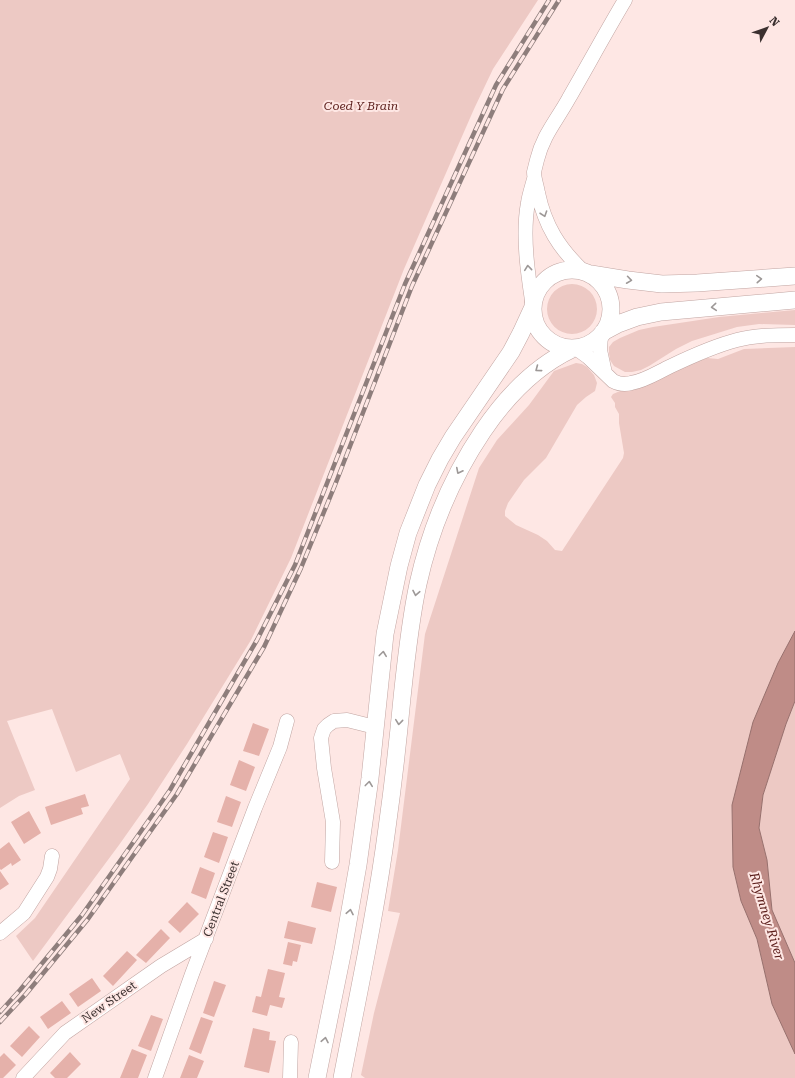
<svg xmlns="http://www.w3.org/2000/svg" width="795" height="1078" viewBox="0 0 795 1078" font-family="'Roboto Serif',serif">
<rect width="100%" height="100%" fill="#fee7e4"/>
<!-- green -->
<path fill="#edc9c4" d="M 0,0 L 538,0 L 493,69 L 474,109 L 404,269 L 291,558 L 251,640 L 187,744 L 148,804 L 119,845 L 33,961 L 16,936 L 35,918 L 130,779 L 120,754 L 76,772 L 52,709 L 7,721 L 35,790 L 19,796 L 0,808 Z
M547 309a25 25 0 1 1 50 0a25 25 0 1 1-50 0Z
M 795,310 L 795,325 L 759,324 L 737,327 L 692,341 L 676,349 L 649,366 L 641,370 L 632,372 L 625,372 L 614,366 L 610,360 L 609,353 L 609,347 L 613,342 L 620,338 L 639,330 L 653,327 L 719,317 Z
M 795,347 L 795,631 L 778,663 L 732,805 L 733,867 L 741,901 L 757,939 L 772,1004 L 795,1054 L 795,1078 L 365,1078 L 361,1075 L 374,1013 L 400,913 L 388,911 L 398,850 L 425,634 L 479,468 L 497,440 L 529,405 L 554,371 L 576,363 L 582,364 L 587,367 L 594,375 L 597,383 L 595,391 L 586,397 L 577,405 L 546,458 L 524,480 L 508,503 L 505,511 L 505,516 L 516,525 L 538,535 L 547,541 L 555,550 L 562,551 L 623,458 L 624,453 L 619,423 L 619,414 L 615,407 L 615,403 L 611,397 L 613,394 L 620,391 L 632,389 L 653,382 L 691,364 L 707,358 L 718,359 L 744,349 Z
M 795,701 L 795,963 L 772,910 L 767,860 L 759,828 L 763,795 L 786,724 Z"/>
<!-- water -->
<path fill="#bf8c87" stroke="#97706d" d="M 795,631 L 795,701 L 786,724 L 763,795 L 759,828 L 767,860 L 772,910 L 795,963 L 795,1054 L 772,1004 L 757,939 L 741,901 L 733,867 L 732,805 L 753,722 L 778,663 Z"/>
<!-- building -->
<path fill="#e5b1aa" d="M 253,723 L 269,729 L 259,756 L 243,751 Z
M 239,760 L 255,767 L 246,791 L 230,785 Z
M 85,794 L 89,806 L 81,808 L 83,814 L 51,825 L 45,807 Z
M 226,796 L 241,802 L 232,827 L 217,822 Z
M 29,811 L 41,833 L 24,844 L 11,822 Z
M 213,832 L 228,837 L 219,863 L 204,857 Z
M 9,842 L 21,860 L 12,866 L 11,863 L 1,870 L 0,869 L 0,849 Z
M 200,867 L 215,873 L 206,899 L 191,893 Z
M 0,871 L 9,884 L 0,890 Z
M 317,882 L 337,887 L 331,912 L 311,907 Z
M 187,902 L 199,914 L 180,933 L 168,922 Z
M 288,921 L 316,928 L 312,944 L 284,938 Z
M 161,929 L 170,938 L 146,963 L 136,955 Z
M 288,942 L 301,945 L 297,962 L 293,961 L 292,966 L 283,964 Z
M 127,951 L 137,960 L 113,986 L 103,976 Z
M 268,969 L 285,973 L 279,997 L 285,998 L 282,1008 L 270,1005 L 267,1016 L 252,1012 L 256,996 L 261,997 Z
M 92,978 L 101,991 L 78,1007 L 69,994 Z
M 214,981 L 226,985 L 214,1017 L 203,1013 Z
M 62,1001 L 71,1013 L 48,1029 L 40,1017 Z
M 151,1015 L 163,1019 L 151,1051 L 138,1046 Z
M 201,1017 L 213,1021 L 201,1054 L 189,1049 Z
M 29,1026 L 40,1037 L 22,1057 L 10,1046 Z
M 253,1028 L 270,1032 L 269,1040 L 276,1041 L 269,1073 L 244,1067 Z
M 132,1049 L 147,1055 L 138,1078 L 120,1078 Z
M 70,1052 L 81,1064 L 67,1078 L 55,1078 L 50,1073 Z
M 4,1053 L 16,1065 L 3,1078 L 0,1078 L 0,1057 Z
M 189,1055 L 204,1061 L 197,1078 L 180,1078 Z"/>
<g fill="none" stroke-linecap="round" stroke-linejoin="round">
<!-- minor casing -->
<g stroke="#c1a5a2" stroke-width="15">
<path id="minor" d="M 583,271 C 559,248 545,226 538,193 C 537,186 534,179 534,172 C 535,168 536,164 537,160 C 543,135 557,120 569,98 C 588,65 606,32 625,0
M 533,307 C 528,275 522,235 528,203 C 529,195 532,187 534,179
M 601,335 L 600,350 L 605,373
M 577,349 L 588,357 L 613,381 C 619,384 625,385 631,383 C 645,381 658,372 671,366 C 692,356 714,346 737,340 C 756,335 776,335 795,335
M 332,862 L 333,822 L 324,768 L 321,738 L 324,729 L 328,725 L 334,721 L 347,720 L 375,727
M 0,933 L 24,913 L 47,877 L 50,869 L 52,856
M 23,1078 L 65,1033 L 161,966 L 206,939
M 155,1078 L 192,974 L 255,808 L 280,747 L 287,721
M 290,1078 L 291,1042"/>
</g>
<!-- major casing -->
<g stroke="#c1a5a2" stroke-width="18">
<path id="major" d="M533 309a39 39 0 1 1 78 0a39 39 0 1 1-78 0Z
M 591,274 L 628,280 L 662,284 L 697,283 L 795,276
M 603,332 L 618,324 L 637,317 L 661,312 L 795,300
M 317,1078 L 343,950 L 358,865 L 370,778 L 385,634 L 399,566 L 408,533 L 427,485 L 440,459 L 453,437 L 511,352 L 521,333 L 533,307
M 342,1078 C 358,995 376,912 387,828 C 393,785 398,741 402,698 C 406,660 410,621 418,584 C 430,530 452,477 483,431 C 506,397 534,367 572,349"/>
</g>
<!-- minor -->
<use href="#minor" stroke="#fff" stroke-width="14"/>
<!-- major -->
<use href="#major" stroke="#fff" stroke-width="17"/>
<!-- rail casing -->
<g stroke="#8e7e7c" stroke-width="4.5">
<path id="rail" d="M 0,1012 L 20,990 L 82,915 L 170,790 L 257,640 L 295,565 L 405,284 L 496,85 L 549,0
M 0,1022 L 26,994 L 88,919 L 177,794 L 264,647 L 301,568 L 335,485 L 412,286 L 503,89 L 559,0"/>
</g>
<!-- rail -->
<use href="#rail" stroke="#fee7e4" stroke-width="3" stroke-dasharray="9" stroke-linecap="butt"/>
</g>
<!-- one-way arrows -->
<defs><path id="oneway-chevron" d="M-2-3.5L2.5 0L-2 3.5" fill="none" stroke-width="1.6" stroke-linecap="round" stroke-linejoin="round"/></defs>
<g stroke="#9d9897">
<use href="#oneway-chevron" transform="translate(544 214) rotate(71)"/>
<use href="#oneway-chevron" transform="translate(528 268) rotate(-96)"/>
<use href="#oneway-chevron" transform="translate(759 279) rotate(-4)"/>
<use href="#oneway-chevron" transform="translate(629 280) rotate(8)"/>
<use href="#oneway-chevron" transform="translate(714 307) rotate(175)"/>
<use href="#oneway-chevron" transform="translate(538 369) rotate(143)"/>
<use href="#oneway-chevron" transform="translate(459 471) rotate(117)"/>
<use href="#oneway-chevron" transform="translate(416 593) rotate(101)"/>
<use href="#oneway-chevron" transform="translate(383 654) rotate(-83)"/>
<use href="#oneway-chevron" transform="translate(399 722) rotate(96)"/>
<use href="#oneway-chevron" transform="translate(369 784) rotate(-83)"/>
<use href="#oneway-chevron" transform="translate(350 912) rotate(-79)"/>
<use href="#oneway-chevron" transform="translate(325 1040) rotate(-79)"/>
</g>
<g text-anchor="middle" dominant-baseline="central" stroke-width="4" stroke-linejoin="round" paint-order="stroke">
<!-- park labels -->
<g font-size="12" font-style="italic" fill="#5b1d1a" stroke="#fee7e4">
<text x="361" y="106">Coed Y Brain</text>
</g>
<!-- street labels -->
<g font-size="12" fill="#3b302f" stroke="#fee7e4">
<text transform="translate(221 899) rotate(-69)">Central Street</text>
<text transform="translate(109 1002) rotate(-35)">New Street</text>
</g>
<!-- water labels -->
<g font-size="13" font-style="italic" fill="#5b1d1a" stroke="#fee7e4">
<text transform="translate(767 916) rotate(73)">Rhymney River</text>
</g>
</g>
<!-- north arrow -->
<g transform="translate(767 28) rotate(49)" stroke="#fee7e4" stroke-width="3" paint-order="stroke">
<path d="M0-3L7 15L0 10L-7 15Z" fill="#3b302f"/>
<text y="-6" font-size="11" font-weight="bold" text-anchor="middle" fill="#3b302f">N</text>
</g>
</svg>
